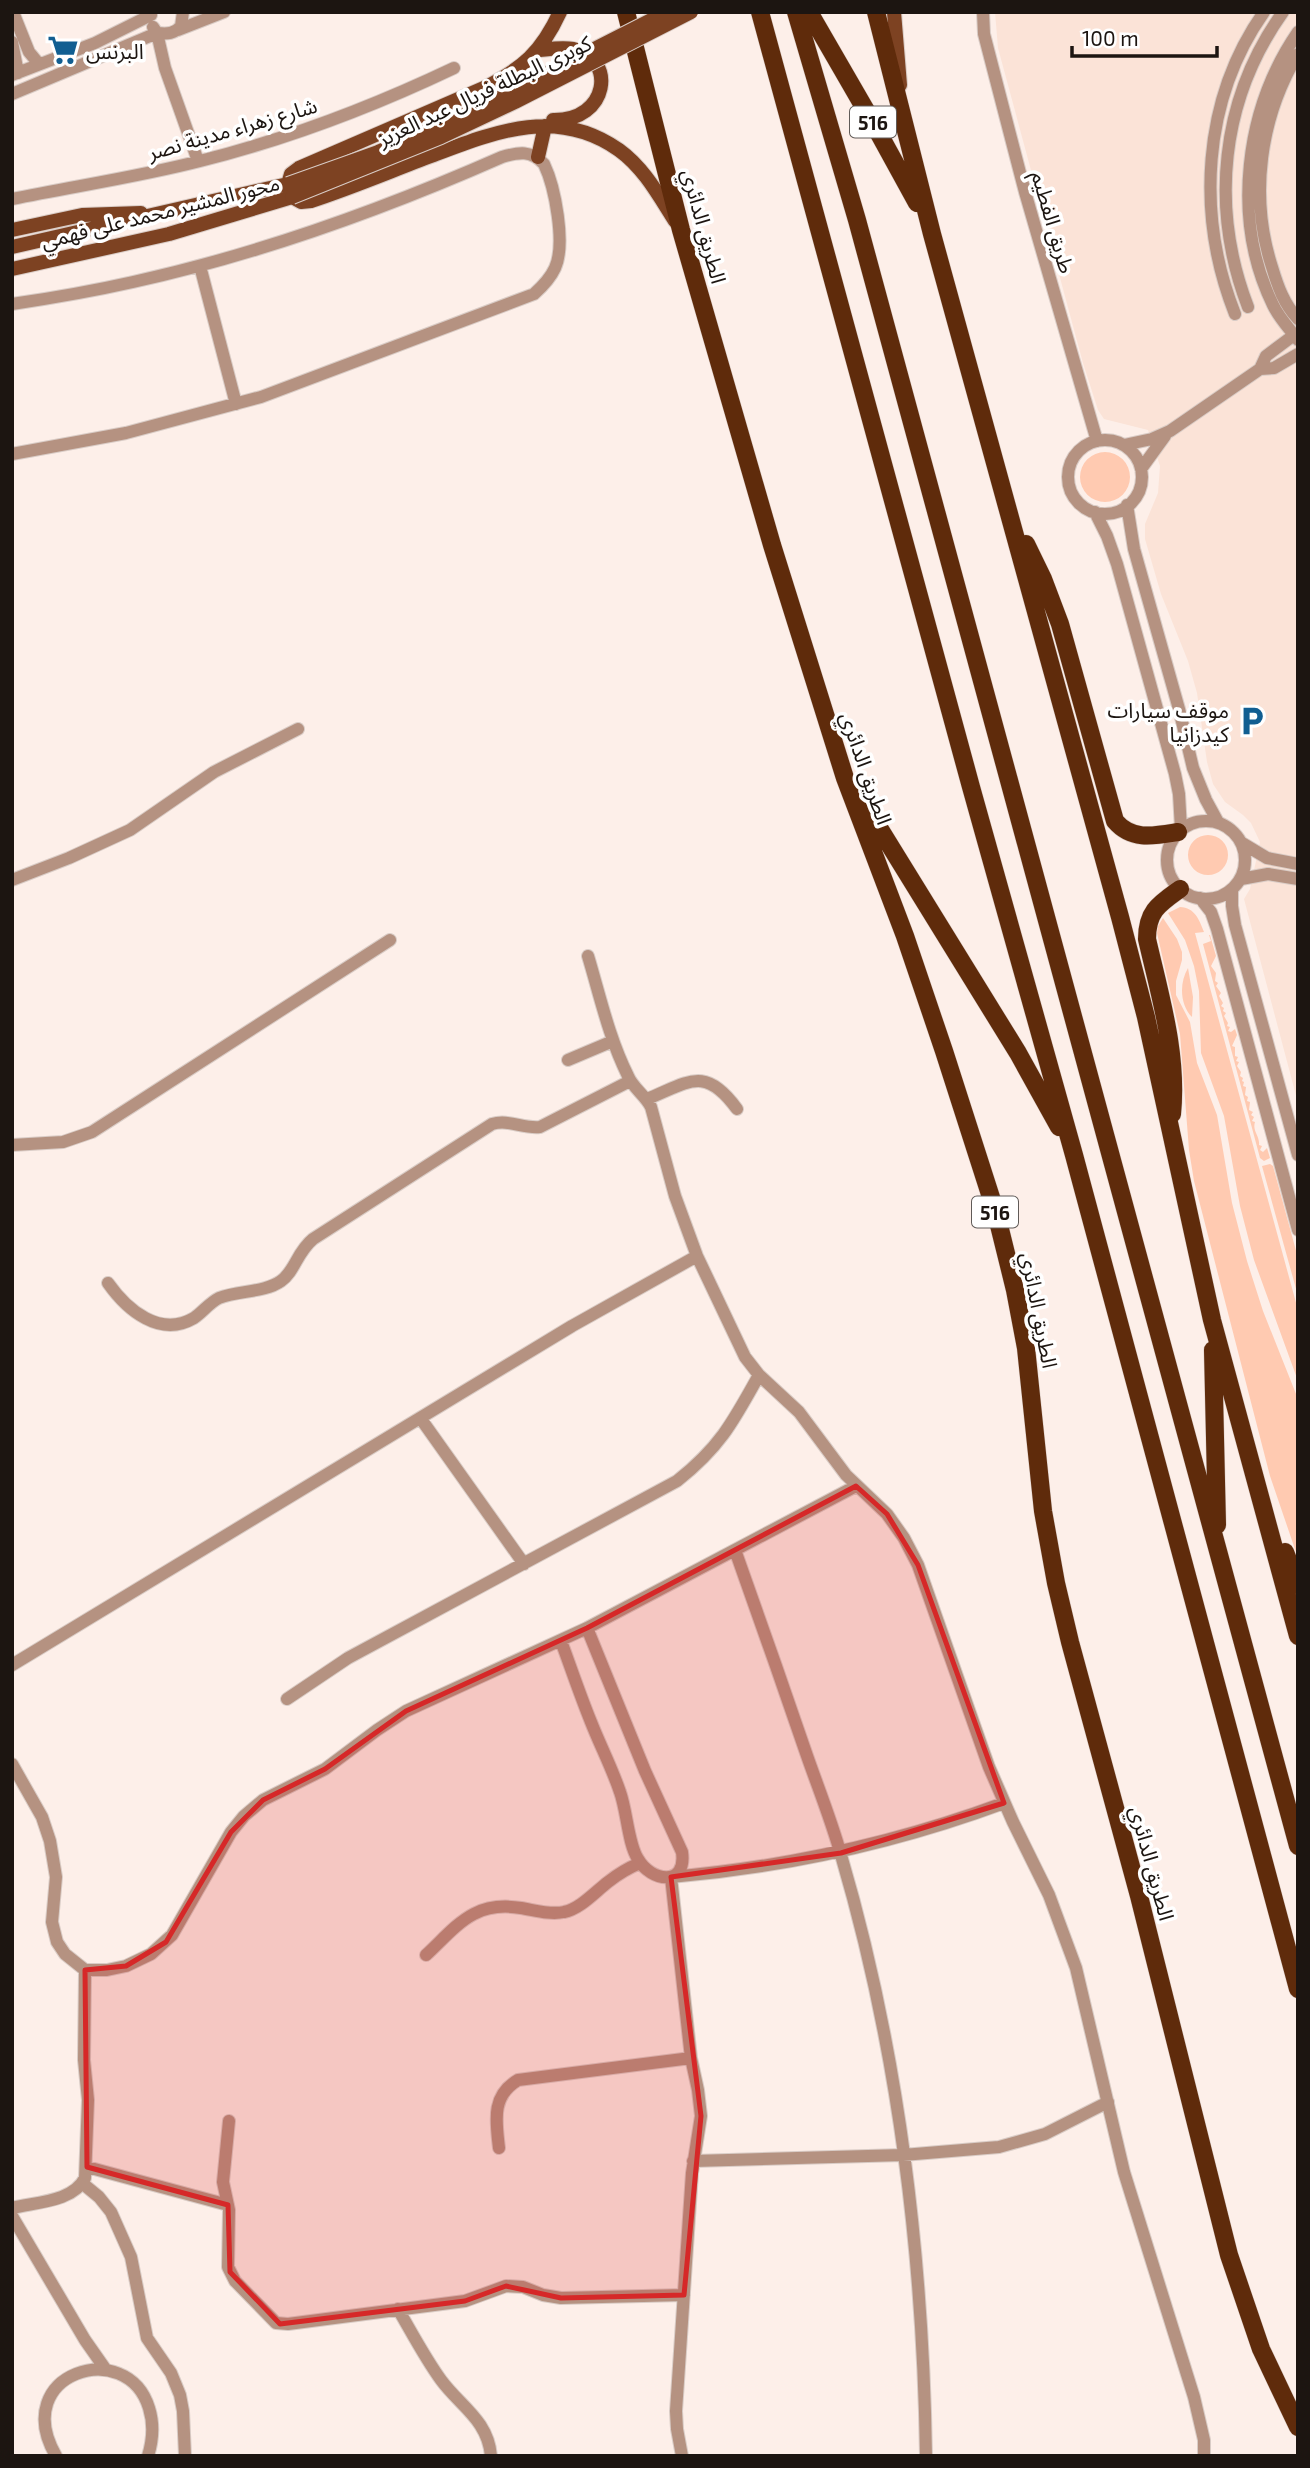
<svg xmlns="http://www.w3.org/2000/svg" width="1310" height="2468" viewBox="0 0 1310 2468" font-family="'Exo 2','Noto Sans Arabic',sans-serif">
<rect width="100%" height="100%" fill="#fdefe9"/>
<!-- built -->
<path fill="#fbe3d7" d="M 995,12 L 1298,12 L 1298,1103 L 1244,899 L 1250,889 L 1260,842 L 1251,823 L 1243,815 L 1225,802 L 1213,784 L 1207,762 L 1197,693 L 1188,661 L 1161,594 L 1145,539 L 1145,524 L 1158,493 L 1160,466 L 1148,430 L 1104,419 L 1098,410 L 1083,363 L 998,48 Z"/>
<!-- green -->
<path fill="#ffcab1" d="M1080 477a25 25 0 1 1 50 0a25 25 0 1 1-50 0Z
M1188 855a20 20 0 1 1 40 0a20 20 0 1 1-40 0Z
M 1180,907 C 1195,908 1199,919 1204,932 L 1195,933 L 1298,1310 L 1298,1381 L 1254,1260 L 1240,1206 L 1224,1116 L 1201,1053 L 1199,991 L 1194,966 L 1185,940 L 1168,913 Z
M 1163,918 L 1177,939 L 1182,952 L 1182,960 L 1176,981 L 1176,995 L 1190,1022 L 1197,1063 L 1217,1115 L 1232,1203 L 1247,1261 L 1263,1311 L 1298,1399 L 1298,1558 L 1270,1476 L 1194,1181 L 1189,1150 L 1180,1034 L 1157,933 L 1158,926 Z
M 1209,935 L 1210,935 L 1216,956 L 1211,966 L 1216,973 L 1215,981 L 1218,983 L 1216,986 L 1221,993 L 1219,996 L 1223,1003 L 1221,1006 L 1224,1008 L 1223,1011 L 1226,1013 L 1224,1016 L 1228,1023 L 1227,1026 L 1230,1027 L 1228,1031 L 1231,1032 L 1235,1029 L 1237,1035 L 1232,1046 L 1235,1047 L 1235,1056 L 1238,1057 L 1236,1061 L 1239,1062 L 1237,1066 L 1241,1072 L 1240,1076 L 1243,1078 L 1242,1081 L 1244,1082 L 1243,1086 L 1246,1087 L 1245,1095 L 1248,1097 L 1247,1101 L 1250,1102 L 1249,1110 L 1253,1112 L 1251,1115 L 1254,1117 L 1252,1121 L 1255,1122 C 1252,1131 1260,1136 1259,1145 L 1262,1146 L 1260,1150 L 1263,1152 L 1267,1148 L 1270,1158 L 1264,1161 L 1260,1158 L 1203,944 L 1211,941 Z
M 1188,968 L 1193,997 L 1192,1017 C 1180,1005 1179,983 1188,968 Z
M 1270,1164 L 1273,1166 L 1298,1258 L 1298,1296 L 1262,1166 Z"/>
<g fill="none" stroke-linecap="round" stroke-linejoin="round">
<!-- minor casing -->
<g stroke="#d9ccc6" stroke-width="14">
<path id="minor" d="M 13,12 L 29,52 L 39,64
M 983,12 L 984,34 L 1025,192 L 1097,441
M 153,27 L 157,33 C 167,34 175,34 181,26 L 183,12
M 178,30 L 224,12
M 1298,32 C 1245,109 1231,219 1273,305 C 1279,318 1289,328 1298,340
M 12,42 L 18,73
M 1298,54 C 1260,117 1249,196 1272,267 C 1278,287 1284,304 1298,319
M 12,75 L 95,43 L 151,15
M 12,94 L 157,33 L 165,68 L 198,161
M 12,199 C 75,186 138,177 200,161 C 288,139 372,107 454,68
M 200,266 L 236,404
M 12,304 C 53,298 93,291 133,282 C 260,254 384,209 502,157 C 519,152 531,150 544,164 C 555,187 566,244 555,268 C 550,279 543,286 534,294 L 261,397 L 126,433 L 12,454
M 1248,307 C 1210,208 1220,100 1283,12
M 1235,314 C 1196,215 1202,100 1264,12
M 1260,369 L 1274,368 L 1298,354
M1068 477a37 37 0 1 1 74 0a37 37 0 1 1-74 0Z
M 1124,445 L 1152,439 L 1170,431 L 1260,369 L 1266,356 L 1294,335
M 1141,469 L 1165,436
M 1127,505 L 1134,549 L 1179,709 L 1193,768 L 1206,800 L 1218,822
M 1095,512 L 1107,536 L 1117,564 L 1175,774 L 1179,794 L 1181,829
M1167 860a39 39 0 1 1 78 0a39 39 0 1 1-78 0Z
M 1242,843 L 1267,858 L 1298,864
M 1241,879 L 1268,874 L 1298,879
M 12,880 L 69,858 L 130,830 L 214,772 L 298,729
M 1232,889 L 1232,906 L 1235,925 L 1298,1155
M 1200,898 L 1211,912 L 1217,929 L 1298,1230
M 588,956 C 600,996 609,1038 628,1076 C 633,1088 645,1095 651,1107 L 675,1196 L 697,1256 L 745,1357 L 759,1375 L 799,1412 L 846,1475 L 887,1514 L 904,1538 L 918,1565 L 989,1767 L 1013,1822 L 1049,1895 L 1076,1968 L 1124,2172 L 1194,2397 L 1204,2440 L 1204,2456
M 568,1060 L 613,1041
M 647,1099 C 689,1082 705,1065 737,1109
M 12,1145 L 63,1142 L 92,1132 L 390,940
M 108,1283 C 127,1310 160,1338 194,1318 C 203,1312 209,1303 219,1298 C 239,1290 264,1293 281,1281 C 295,1271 297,1252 313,1239 L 492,1124 C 509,1119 523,1129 540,1127 L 630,1081
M 421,1419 L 524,1564
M 735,1550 C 759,1617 782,1683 805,1750 C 817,1785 831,1819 841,1855 C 898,2049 923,2254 926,2456
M 561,1641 C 571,1668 580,1695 591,1722 C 600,1745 612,1768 620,1792 C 627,1811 628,1844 638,1859 C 651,1882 687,1887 682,1852 L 645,1771 L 587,1628
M 12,1665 L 572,1326 L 697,1256
M 287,1699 L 348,1658 L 677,1481 C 720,1447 733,1422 759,1375
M 12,1764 L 42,1817 L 50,1841 L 56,1877 L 52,1922 L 57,1942 L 65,1954 L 85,1970 L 107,1970 L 126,1966 L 151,1954 L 172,1935 L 231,1832 L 244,1816 L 263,1800 L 325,1769 L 377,1730 L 406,1711 L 587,1628 L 856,1486
M 426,1955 C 457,1926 474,1900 521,1908 C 534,1910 550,1915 564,1912 C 580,1909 595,1892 608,1882 C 618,1874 628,1868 640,1863
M 229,2121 L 223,2182 L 229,2210 L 228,2267 L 235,2281 L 276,2323 L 288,2324 L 465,2301 L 506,2286 L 523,2287 L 543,2295 L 561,2298 L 684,2295
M 499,2148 C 496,2121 491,2096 518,2080 L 691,2058
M 693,2161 L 903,2155 L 999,2147 L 1045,2134 L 1108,2102
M 87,2167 L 228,2205
M 82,2183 L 99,2197 L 111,2212 L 131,2257 L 147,2338 L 171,2373 L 180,2395 L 183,2411 L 185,2456
M 12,2208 C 36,2202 73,2202 85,2178 L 88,2100 L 84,2060 L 85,1970
M 12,2216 L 85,2340 L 106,2370
M 398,2309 C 412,2333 425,2358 441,2380 C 460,2406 488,2420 491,2456
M 56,2456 C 8,2373 127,2336 149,2408 C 154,2424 153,2440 148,2456
M 682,2456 L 677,2429 L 676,2411 L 692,2173 L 701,2116 L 698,2090 L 691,2058 L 671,1877 C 787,1867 896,1843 1004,1803"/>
</g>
<!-- major casing -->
<g stroke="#d9ccc6" stroke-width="16">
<path id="major" d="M 894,12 L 900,85
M 540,50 C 550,49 562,47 573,49 C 617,58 609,121 553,120
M 538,157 L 545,126
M 12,230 L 82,215 L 141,213
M 12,247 L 288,184 L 291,174 L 299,168 L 484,88 C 523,68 541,53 560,12
M 12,269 L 169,234 L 292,197 L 301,202 L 311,201 C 351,188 391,171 431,156 C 494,132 557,106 619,150 C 644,168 659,196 675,221"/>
</g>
<!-- highway casing -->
<g stroke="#d9ccc6" stroke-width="19">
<path id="highway" d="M 626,12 L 681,230 L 772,545 L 845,778 L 905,936 L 944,1051 L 996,1213 L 1015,1290 L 1026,1348 L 1043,1511 L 1056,1583 L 1070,1642 L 1139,1896 L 1229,2255 L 1261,2349 L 1298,2427
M 760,12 L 971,787 L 1074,1155 L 1298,1989
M 796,12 L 857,220 L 1298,1846
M 809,12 L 872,121 L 917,203
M 876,12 L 932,234 L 1120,917 L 1146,1017 L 1212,1320 L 1298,1636
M 1026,544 L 1043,579 L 1060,624 L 1115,821 C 1132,841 1154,836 1178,832
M 860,797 L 1018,1053 L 1059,1127
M 1172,1114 C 1178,1054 1160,996 1147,939 C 1147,911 1159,904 1180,889
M 1213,1350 L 1217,1525
M 1285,1552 L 1298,1585"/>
</g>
<!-- minor -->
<use href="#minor" stroke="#b59281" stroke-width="12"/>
<!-- major -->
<use href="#major" stroke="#7d4222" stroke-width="14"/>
<!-- highway -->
<use href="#highway" stroke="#5f2b0b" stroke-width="18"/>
<!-- major-bridge casing -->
<g stroke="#d9ccc6" stroke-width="16" stroke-linecap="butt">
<path id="major-bridge" d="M 288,184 L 378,152 L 465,115 L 667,12
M 292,197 L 441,137 L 515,102 L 691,12"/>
</g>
<!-- major-bridge -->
<use href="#major-bridge" stroke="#7d4222" stroke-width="14"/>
</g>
<!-- marked area -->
<path fill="#d62828" fill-opacity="0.2" stroke="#d62828" stroke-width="5" stroke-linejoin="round" d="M 856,1486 L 887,1514 L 918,1565 L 1004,1803 L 841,1853 L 671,1877 L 701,2116 L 684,2295 L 561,2298 L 506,2286 L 465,2301 L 280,2324 L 230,2272 L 228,2205 L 87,2167 L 85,1970 L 126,1966 L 166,1942 L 231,1832 L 263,1800 L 325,1769 L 406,1711 L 587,1628 Z"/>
<!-- icons -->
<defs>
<g id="supermarket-bare" transform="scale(2.415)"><path d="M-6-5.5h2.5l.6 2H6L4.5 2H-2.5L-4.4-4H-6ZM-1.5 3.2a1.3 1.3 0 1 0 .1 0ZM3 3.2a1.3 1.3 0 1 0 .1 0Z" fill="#115e91" stroke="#fff" stroke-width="2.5" paint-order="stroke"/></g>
<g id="parking-bare" transform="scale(2.415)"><path d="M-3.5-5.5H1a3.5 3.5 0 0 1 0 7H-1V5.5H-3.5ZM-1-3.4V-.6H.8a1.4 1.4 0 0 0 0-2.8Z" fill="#115e91" stroke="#fff" stroke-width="2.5" paint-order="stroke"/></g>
</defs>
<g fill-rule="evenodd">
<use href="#supermarket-bare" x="63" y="50"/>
<use href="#parking-bare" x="1252" y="721"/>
</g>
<g text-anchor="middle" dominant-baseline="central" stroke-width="7" stroke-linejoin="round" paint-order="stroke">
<!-- shield labels -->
<g fill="#fff" stroke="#605b58" stroke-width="2">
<rect x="850" y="106.5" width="46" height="31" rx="5"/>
<rect x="972" y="1196.5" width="46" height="31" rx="5"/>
</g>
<g font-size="19" font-weight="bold" fill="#1c1511">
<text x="873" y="122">516</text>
<text x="995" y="1212">516</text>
</g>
<!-- poi labels -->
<g font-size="21" fill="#1c1511" stroke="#fff" text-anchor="start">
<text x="86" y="50">البرنس</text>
<text x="1229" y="709" text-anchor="end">موقف سيارات<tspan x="1229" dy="24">كيدزانيا</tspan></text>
</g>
<!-- street labels -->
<g font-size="21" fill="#1c1511" stroke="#fff">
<text transform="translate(484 90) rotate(-25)">كوبرى البطلة فريال عبد العزيز</text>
<text transform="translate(232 128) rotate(-16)">شارع زهراء مدينة نصر</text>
<text transform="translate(160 211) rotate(-14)">محور المشير محمد على فهمي</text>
<text transform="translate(1054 222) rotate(74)">طريق الفطيم</text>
<text transform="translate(705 226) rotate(75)">الطريق الدائري</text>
<text transform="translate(867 768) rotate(71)">الطريق الدائري</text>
<text transform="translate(1040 1310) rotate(79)">الطريق الدائري</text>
<text transform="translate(1153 1863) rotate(75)">الطريق الدائري</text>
</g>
</g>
<!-- border -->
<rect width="1310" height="2468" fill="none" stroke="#1c1511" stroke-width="28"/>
<!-- scale -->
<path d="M1072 46v10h145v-10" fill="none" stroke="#1c1511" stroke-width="3.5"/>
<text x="1082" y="46" font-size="21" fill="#1c1511" stroke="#ffffff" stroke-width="5" paint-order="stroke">100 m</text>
</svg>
